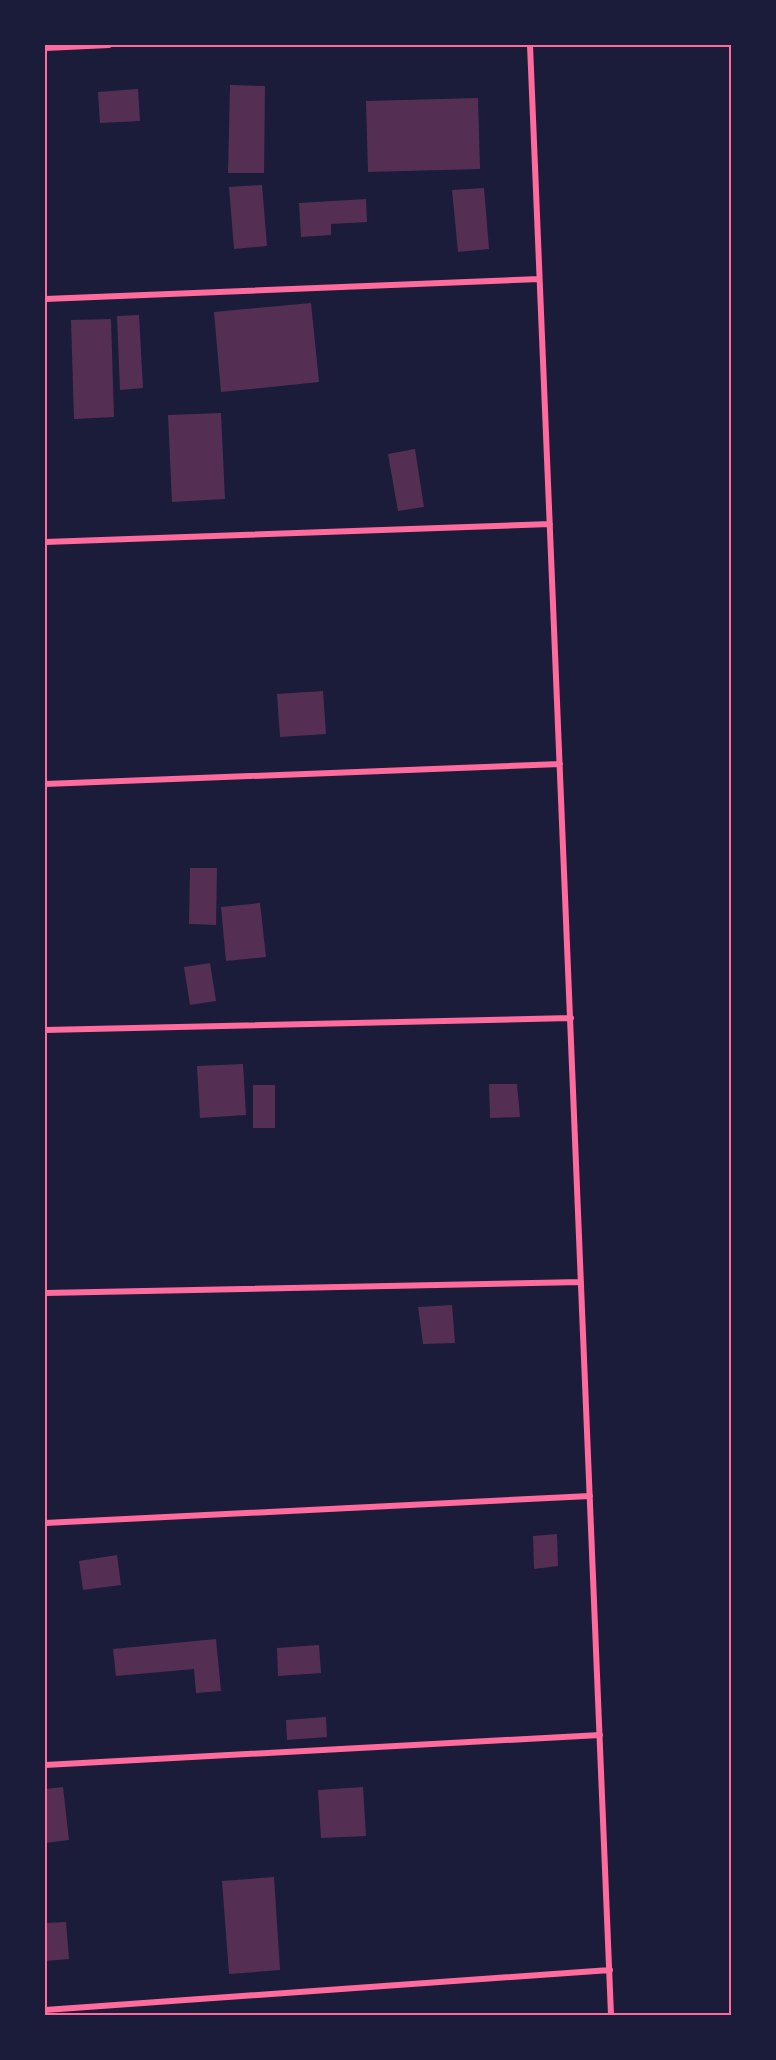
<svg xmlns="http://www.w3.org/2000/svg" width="776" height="2060" viewBox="0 0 776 2060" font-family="'Open Sans',sans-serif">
<rect width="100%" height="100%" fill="#1b1b3a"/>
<!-- building -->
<path fill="#542f53" d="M 230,85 L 265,86 L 264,173 L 228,173 Z
M 138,89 L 140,121 L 100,123 L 98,92 Z
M 478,98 L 480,169 L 368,172 L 366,101 Z
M 262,185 L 267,246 L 234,249 L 229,187 Z
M 484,188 L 489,249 L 458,252 L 452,190 Z
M 366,199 L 367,222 L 331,224 L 331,235 L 301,237 L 299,203 Z
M 311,303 L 319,382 L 221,392 L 214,312 Z
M 139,315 L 143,388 L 120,390 L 117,316 Z
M 111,319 L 114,417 L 74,419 L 71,320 Z
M 221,413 L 225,499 L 172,502 L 168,415 Z
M 415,449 L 424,507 L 398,511 L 388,454 Z
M 323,691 L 326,734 L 280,737 L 277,694 Z
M 190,868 L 217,868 L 216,925 L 189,924 Z
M 260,903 L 266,957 L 226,961 L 221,907 Z
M 210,963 L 216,1001 L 190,1005 L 184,967 Z
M 243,1064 L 246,1115 L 200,1118 L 197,1066 Z
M 489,1084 L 517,1084 L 520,1117 L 490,1118 Z
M 253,1085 L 275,1085 L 275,1128 L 253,1128 Z
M 452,1305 L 455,1343 L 423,1344 L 418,1307 Z
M 557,1534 L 558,1566 L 534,1569 L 533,1536 Z
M 117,1555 L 121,1585 L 83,1590 L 79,1561 Z
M 216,1639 L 221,1691 L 196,1693 L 194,1669 L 116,1676 L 113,1649 Z
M 319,1645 L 321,1673 L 278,1676 L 277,1648 Z
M 326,1717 L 327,1737 L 287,1740 L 286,1720 Z
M 63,1787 L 69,1840 L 45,1843 L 45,1789 Z
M 363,1787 L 366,1836 L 321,1838 L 318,1790 Z
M 274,1877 L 280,1970 L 229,1974 L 222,1881 Z
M 66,1922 L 69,1959 L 45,1961 L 45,1923 Z"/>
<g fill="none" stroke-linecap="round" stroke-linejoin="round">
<!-- minor -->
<path stroke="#ff6b9d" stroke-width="6" d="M 530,45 L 611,2015
M 45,48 L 109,45
M 45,299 L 539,279
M 45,542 L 550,524
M 45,784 L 560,764
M 45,1030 L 571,1018
M 45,1293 L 581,1282
M 45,1523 L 590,1496
M 45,1765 L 600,1735
M 45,2010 L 610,1970"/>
</g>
<!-- border -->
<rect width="776" height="2060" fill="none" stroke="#1b1b3a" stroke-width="93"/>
<rect x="46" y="46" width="684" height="1968" fill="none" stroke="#ff6b9d" stroke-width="2"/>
</svg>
